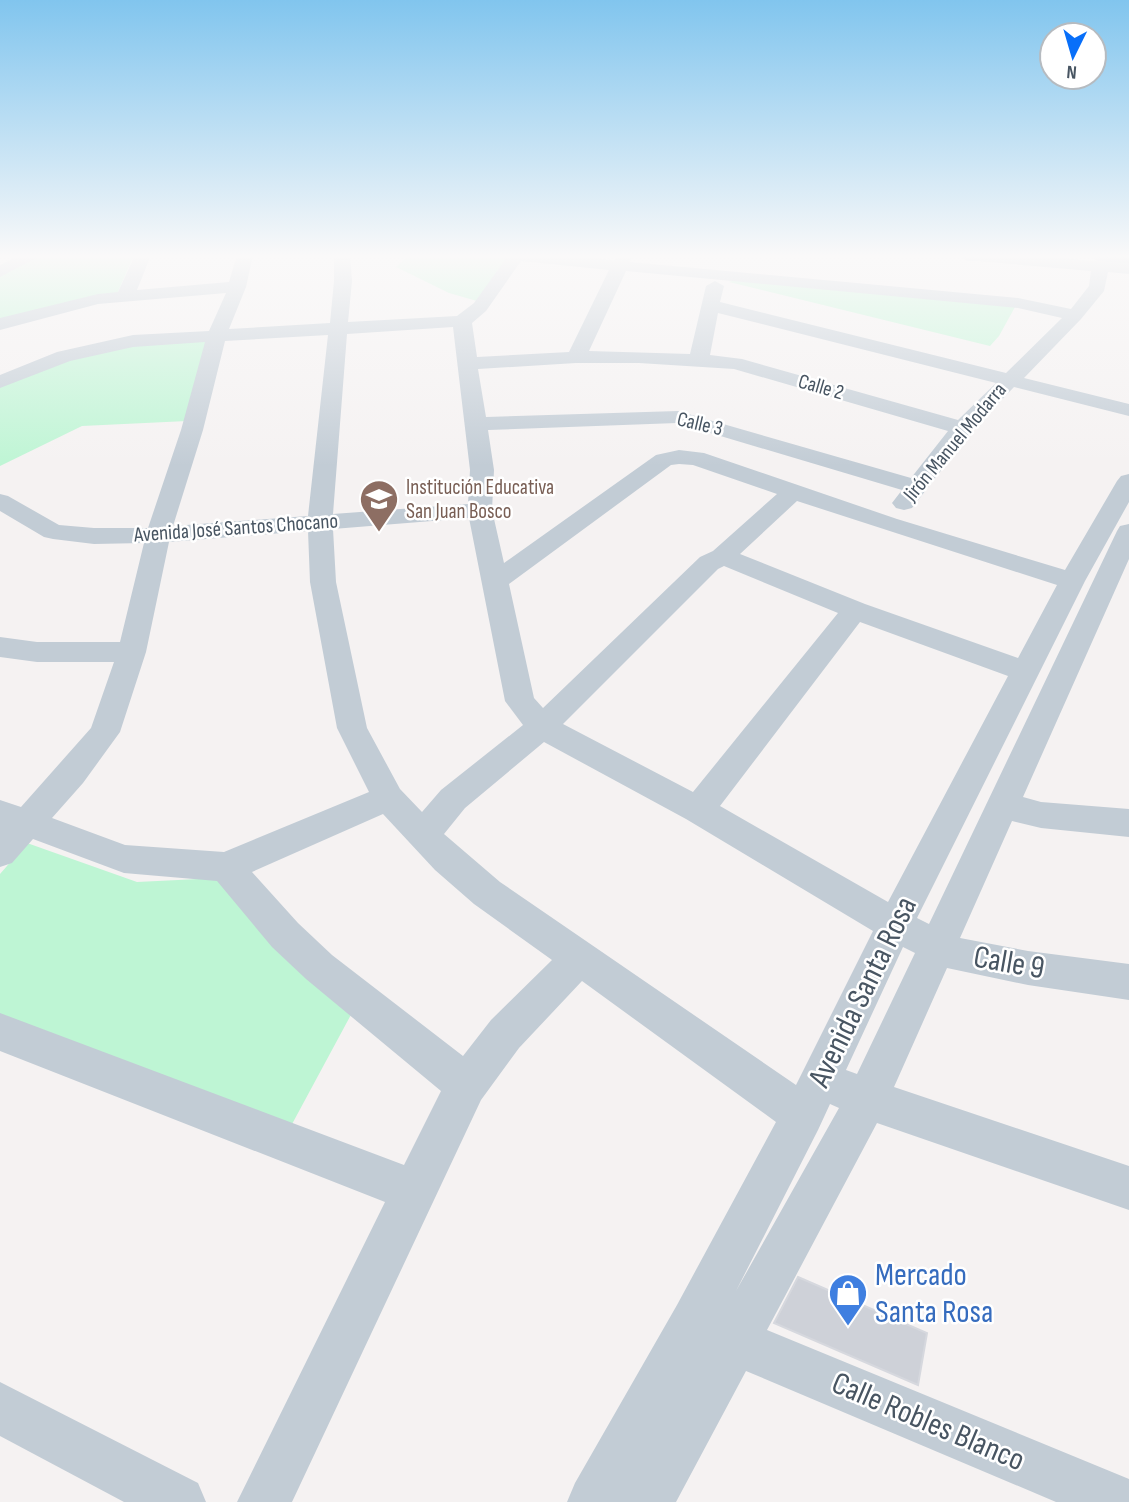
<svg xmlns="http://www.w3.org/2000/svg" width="1129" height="1502" viewBox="0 0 1129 1502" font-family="'Sofia Sans Condensed',sans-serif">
<rect width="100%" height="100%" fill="#f5f2f2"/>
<!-- green -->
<path fill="#bef5d4" d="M 41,255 L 134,255 L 117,294 L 0,322 L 0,275 Z
M 409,255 L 509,258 L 477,301 L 449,293 L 396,267 Z
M 738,279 L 1015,307 L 999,336 L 990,346 L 729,282 Z
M 211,338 L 187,421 L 82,426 L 0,466 L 0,387 L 62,361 L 119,346 Z
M 27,843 L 137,882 L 219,878 L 353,1011 L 291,1126 L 0,1016 L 0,874 Z"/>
<!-- building -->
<path fill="#ced1d8" stroke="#d6d8de" stroke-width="2" d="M 798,1277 L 927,1333 L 918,1385 L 774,1323 Z"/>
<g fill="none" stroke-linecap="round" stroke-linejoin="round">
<!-- minor -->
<path fill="#c2ccd5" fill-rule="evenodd" d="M 20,255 L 42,255 L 0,277 L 0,265 Z
M 135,255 L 151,255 L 137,290 L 229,282 L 237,255 L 253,255 L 246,287 L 229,329 L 330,323 L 334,281 L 334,255 L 350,255 L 352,281 L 348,322 L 457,316 L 474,303 L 505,260 L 497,255 L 562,255 L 614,260 L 617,255 L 633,255 L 630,262 L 1018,298 L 1071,309 L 1089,286 L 1091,271 L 966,260 L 958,255 L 1028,255 L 1129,264 L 1129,274 L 1108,272 L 1104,291 L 1081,319 L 1024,378 L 1129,404 L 1129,416 L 1014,387 L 970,433 L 912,508 L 904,510 L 896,508 L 892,503 L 902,490 L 677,423 L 488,430 L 494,470 L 492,510 L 504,563 L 656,455 L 679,450 L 704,453 L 897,519 L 1065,570 L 1117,481 L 1121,476 L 1129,474 L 1129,502 L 1085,581 L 917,918 L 929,924 L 1117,531 L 1120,526 L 1129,524 L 1129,559 L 1023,797 L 1041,802 L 1129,809 L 1129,837 L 1041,828 L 1012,821 L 960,938 L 1028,951 L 1129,964 L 1129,1000 L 1028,985 L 947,968 L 894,1087 L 1129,1166 L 1129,1210 L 877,1123 L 767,1330 L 1129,1479 L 1129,1502 L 1056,1502 L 746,1371 L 676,1502 L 567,1502 L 575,1483 L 677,1305 L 776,1122 L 582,981 L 519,1048 L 481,1100 L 292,1502 L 237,1502 L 385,1202 L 0,1051 L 0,1013 L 404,1165 L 441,1091 L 306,979 L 272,947 L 217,881 L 124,873 L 33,839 L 12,863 L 0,867 L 0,800 L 21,807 L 91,728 L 114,662 L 37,662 L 0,657 L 0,637 L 37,642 L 120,642 L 144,543 L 94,544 L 53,539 L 44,537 L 0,511 L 0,494 L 8,496 L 59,525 L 94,528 L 148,528 L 181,430 L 205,342 L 133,347 L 70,361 L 0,388 L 0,375 L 57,352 L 133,335 L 209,331 L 226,293 L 98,304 L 0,330 L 0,318 L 98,294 L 118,292 ZM 521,261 L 609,270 L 569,352 L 477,357 L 472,323 L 486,311 ZM 626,271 L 1018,308 L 1062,318 L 1006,373 L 720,302 L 724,286 L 715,281 L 706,286 L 690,354 L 589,351 ZM 718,313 L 996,383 L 958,420 L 742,359 L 710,355 ZM 453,327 L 470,470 L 468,504 L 333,514 L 347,334 ZM 328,335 L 308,516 L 173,526 L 203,430 L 225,341 ZM 576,363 L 639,363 L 734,369 L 948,431 L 911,478 L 678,411 L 486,417 L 478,369 ZM 679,464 L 693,465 L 777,494 L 713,551 L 700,557 L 543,708 L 534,698 L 509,584 L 671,465 ZM 797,501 L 1057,585 L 1018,658 L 865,604 L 740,554 ZM 469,518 L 505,701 L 523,725 L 441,790 L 422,812 L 400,789 L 367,728 L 336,582 L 333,529 ZM 308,531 L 310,582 L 337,728 L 369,792 L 224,852 L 125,845 L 52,818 L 83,783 L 120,732 L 146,652 L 169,542 ZM 724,566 L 838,613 L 693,792 L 563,724 L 718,569 ZM 860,622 L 1008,676 L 888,902 L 720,806 ZM 544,742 L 686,819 L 873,931 L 796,1085 L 500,882 L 444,834 L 465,808 ZM 383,814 L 435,870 L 474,904 L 552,960 L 491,1020 L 463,1056 L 332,955 L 298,923 L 252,872 ZM 903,947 L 915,953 L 857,1074 L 846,1070 ZM 830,1104 L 839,1108 L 736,1291 L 818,1130 Z
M 0,1382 L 198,1483 L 206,1502 L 124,1502 L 0,1436 Z"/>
<!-- major -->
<path fill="#b0c1d3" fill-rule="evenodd" d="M 960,255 L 981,255 L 981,256 L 978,260 C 970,262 965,262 960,255 Z
M 1087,255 L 1129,255 L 1129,264 L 1097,261 Z"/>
</g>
<!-- sky -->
<linearGradient id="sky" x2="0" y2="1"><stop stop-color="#81c5ee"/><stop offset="0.55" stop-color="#faf9f9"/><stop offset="1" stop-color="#faf9f9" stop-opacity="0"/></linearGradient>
<rect width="1129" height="466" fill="url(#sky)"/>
<!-- icons -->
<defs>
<g id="school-pin" transform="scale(2.0125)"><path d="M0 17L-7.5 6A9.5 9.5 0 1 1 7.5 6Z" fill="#8d6e63" stroke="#fff"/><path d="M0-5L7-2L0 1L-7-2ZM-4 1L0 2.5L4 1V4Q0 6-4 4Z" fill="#fff"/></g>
<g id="shop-pin" transform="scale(2.0125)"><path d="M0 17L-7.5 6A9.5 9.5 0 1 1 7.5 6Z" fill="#3f7fe0" stroke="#fff"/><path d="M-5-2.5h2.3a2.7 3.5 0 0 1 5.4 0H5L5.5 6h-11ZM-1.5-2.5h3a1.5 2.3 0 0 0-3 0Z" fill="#fff"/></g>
</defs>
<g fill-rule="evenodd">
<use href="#school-pin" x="379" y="499"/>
<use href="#shop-pin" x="848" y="1293"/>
</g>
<g text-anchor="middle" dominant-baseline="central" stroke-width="5" stroke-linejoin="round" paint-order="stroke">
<!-- far-street labels -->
<g font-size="21" fill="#485562" stroke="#fff">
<text transform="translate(821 387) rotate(16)">Calle 2</text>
<text transform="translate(700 424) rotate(13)">Calle 3</text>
<text transform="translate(955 442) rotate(-50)">Jirón Manuel Modarra</text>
<text transform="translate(236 528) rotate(-4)">Avenida José Santos Chocano</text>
</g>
<!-- far-education labels -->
<g font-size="21" fill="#785e54" stroke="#fff" text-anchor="start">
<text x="406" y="487">Institución Educativa<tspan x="406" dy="24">San Juan Bosco</tspan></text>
</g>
<!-- near-street labels -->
<g font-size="32" fill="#485562" stroke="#fff">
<text transform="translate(1009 963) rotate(10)">Calle 9</text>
<text transform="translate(863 992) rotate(-64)">Avenida Santa Rosa</text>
<text transform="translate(928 1422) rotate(23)">Calle Robles Blanco</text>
</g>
<!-- near-shop labels -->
<g font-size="32" fill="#366cbe" stroke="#fff" text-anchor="start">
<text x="875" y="1275">Mercado<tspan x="875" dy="37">Santa Rosa</tspan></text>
</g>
</g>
<!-- north arrow -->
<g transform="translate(1073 56) rotate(185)"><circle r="33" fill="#ffffff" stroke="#b6bbc0" stroke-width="2"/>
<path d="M0-5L12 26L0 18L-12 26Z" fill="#086ff9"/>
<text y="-10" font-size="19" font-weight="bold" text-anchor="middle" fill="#485562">N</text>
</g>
</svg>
